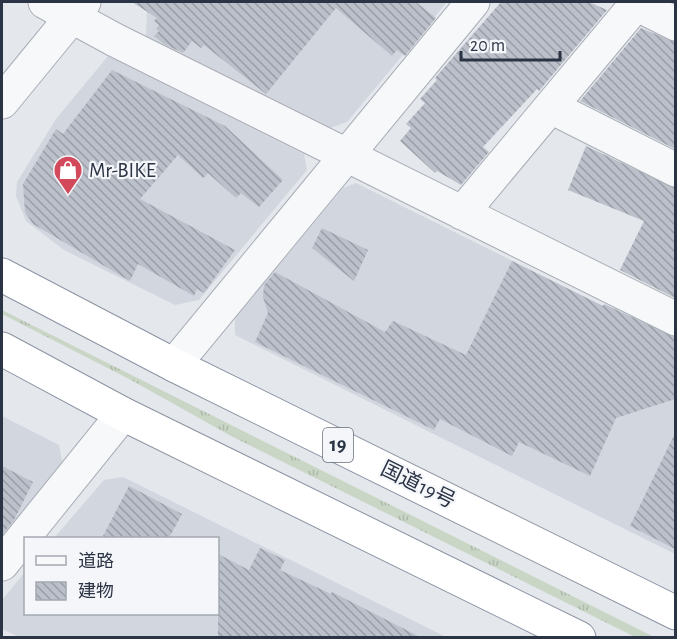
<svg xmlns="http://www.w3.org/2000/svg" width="677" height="639" viewBox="0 0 677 639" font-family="'Alegreya Sans','Noto Sans JP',sans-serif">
<defs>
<pattern id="grass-tufts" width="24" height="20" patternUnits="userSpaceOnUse" patternTransform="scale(1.5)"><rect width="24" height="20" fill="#c9d6c5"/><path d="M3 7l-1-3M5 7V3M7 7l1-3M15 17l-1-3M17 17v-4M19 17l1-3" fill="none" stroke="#adb8ab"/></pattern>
<pattern id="building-back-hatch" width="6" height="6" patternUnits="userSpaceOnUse" patternTransform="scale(1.5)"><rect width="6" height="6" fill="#bbc0ca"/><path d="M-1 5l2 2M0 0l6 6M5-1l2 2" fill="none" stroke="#989da6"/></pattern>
</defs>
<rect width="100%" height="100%" fill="#e4e7ec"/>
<!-- built -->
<path fill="#d2d6de" d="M 153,2 L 447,2 L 347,122 L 330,128 L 146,36 L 147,10 Z
M 108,56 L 304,154 L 307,170 L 199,300 L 175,305 L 64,250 L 26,221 L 16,196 L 17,182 L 56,119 Z
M 356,183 L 675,342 L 675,554 L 235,335 L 235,318 L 343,188 Z
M 2,416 L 59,445 L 63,465 L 2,540 Z
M 123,477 L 446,637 L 19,637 L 2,629 L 2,600 L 25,572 L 26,614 L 218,614 L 218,538 L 54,538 L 104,480 Z"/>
<!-- grass -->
<path fill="url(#grass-tufts)" d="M 2,310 L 654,637 L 635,637 L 231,436 L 131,380 L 2,314 Z"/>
<!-- building -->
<path fill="url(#building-back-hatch)" d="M 132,2 L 416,2 L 436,18 L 405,56 L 397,50 L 392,56 L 336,8 L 266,94 L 204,45 L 201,48 L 192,41 L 183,53 L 164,44 L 154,36 L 159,31 L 156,29 L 159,25 L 154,21 L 157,18 Z
M 501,2 L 589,2 L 607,10 L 539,91 L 537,89 L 483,147 L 489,152 L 461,185 L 437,171 L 435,173 L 400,141 L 411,128 L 406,124 L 425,103 L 420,99 L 437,80 L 435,78 Z
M 641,28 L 675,42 L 675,149 L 580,101 Z
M 112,70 L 225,126 L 283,180 L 259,207 L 241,193 L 236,198 L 208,173 L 203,178 L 178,155 L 140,199 L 235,250 L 204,293 L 197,289 L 194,296 L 138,264 L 130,281 L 33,224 L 25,212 L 23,184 L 56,129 L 63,134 Z
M 586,146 L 675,188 L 675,298 L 620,270 L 644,221 L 568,190 Z
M 322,228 L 368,250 L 354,281 L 312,248 Z
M 512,261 L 603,306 L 604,304 L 675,337 L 675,399 L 616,418 L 590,476 L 519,442 L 512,456 L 440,419 L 434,430 L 255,342 L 268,313 L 263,297 L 264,285 L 275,272 L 385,332 L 393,321 L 466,355 Z
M 675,433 L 675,549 L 630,526 Z
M 2,466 L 33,482 L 14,520 L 2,535 Z
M 129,486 L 182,514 L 169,538 L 102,538 Z
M 260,548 L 285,560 L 280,570 L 331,594 L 332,592 L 422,638 L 218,638 L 218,554 L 249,570 Z"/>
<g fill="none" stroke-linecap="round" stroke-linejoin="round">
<!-- minor casing -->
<g stroke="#a9aeb7" stroke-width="35">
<path id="minor" d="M 45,2 L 115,40 L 676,319
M 632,2 L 676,24
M 2,102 L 84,2
M 551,107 L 676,170
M 462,213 L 638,2
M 174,365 L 473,2
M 2,564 L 123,414"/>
</g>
<!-- highway casing -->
<g stroke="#8b94a3" stroke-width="35">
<path id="highway" d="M 2,275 L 174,365 L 676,613
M 2,349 L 123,414 L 579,638"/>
</g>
<!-- minor -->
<use href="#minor" stroke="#f7f8fa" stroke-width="33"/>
<!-- highway -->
<use href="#highway" stroke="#fff" stroke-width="33"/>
</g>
<!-- icons -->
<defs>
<g id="shop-pin" transform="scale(1.5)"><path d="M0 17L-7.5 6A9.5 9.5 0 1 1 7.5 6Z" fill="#d1495b" stroke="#f4f6f9"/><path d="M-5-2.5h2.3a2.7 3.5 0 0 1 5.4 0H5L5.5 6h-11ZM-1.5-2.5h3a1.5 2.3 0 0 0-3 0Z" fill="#fff"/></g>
</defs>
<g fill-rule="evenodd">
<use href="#shop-pin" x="68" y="170"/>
</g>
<g text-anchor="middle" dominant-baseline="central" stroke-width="4.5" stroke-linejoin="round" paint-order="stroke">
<!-- shield labels -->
<rect fill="#f4f6f9" stroke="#676e7b" stroke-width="1.5" x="323" y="428" width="30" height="34" rx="4.5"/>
<g font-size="20" font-weight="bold" fill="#2b3445">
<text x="338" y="445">19</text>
</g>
<!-- poi labels -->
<g font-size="21" fill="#2b3445" stroke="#f4f6f9" text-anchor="start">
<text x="89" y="170">Mr-BIKE</text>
</g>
<!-- street labels -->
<g font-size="21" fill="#2b3445" stroke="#f4f6f9">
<text transform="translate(418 485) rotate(26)">国道19号</text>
</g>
</g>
<!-- border -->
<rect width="677" height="639" fill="none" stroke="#2b3445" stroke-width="6"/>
<!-- legend -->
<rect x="24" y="537" width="195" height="78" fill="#f4f6f9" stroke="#a4a8b1" stroke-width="1.5"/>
<rect x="36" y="556" width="30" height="9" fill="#f7f8fa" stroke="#a4a8b1" stroke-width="1.5"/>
<text x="78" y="567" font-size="18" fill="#2b3445">道路</text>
<rect x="36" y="582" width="30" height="18" fill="url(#building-back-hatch)" stroke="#a4a8b1" stroke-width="1.5"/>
<text x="78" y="597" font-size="18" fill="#2b3445">建物</text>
<!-- scale -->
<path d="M461 51v9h99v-9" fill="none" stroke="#2b3445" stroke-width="3"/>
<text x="470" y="51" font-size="18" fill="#2b3445" stroke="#f4f6f9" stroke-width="4.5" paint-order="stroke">20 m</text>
</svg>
